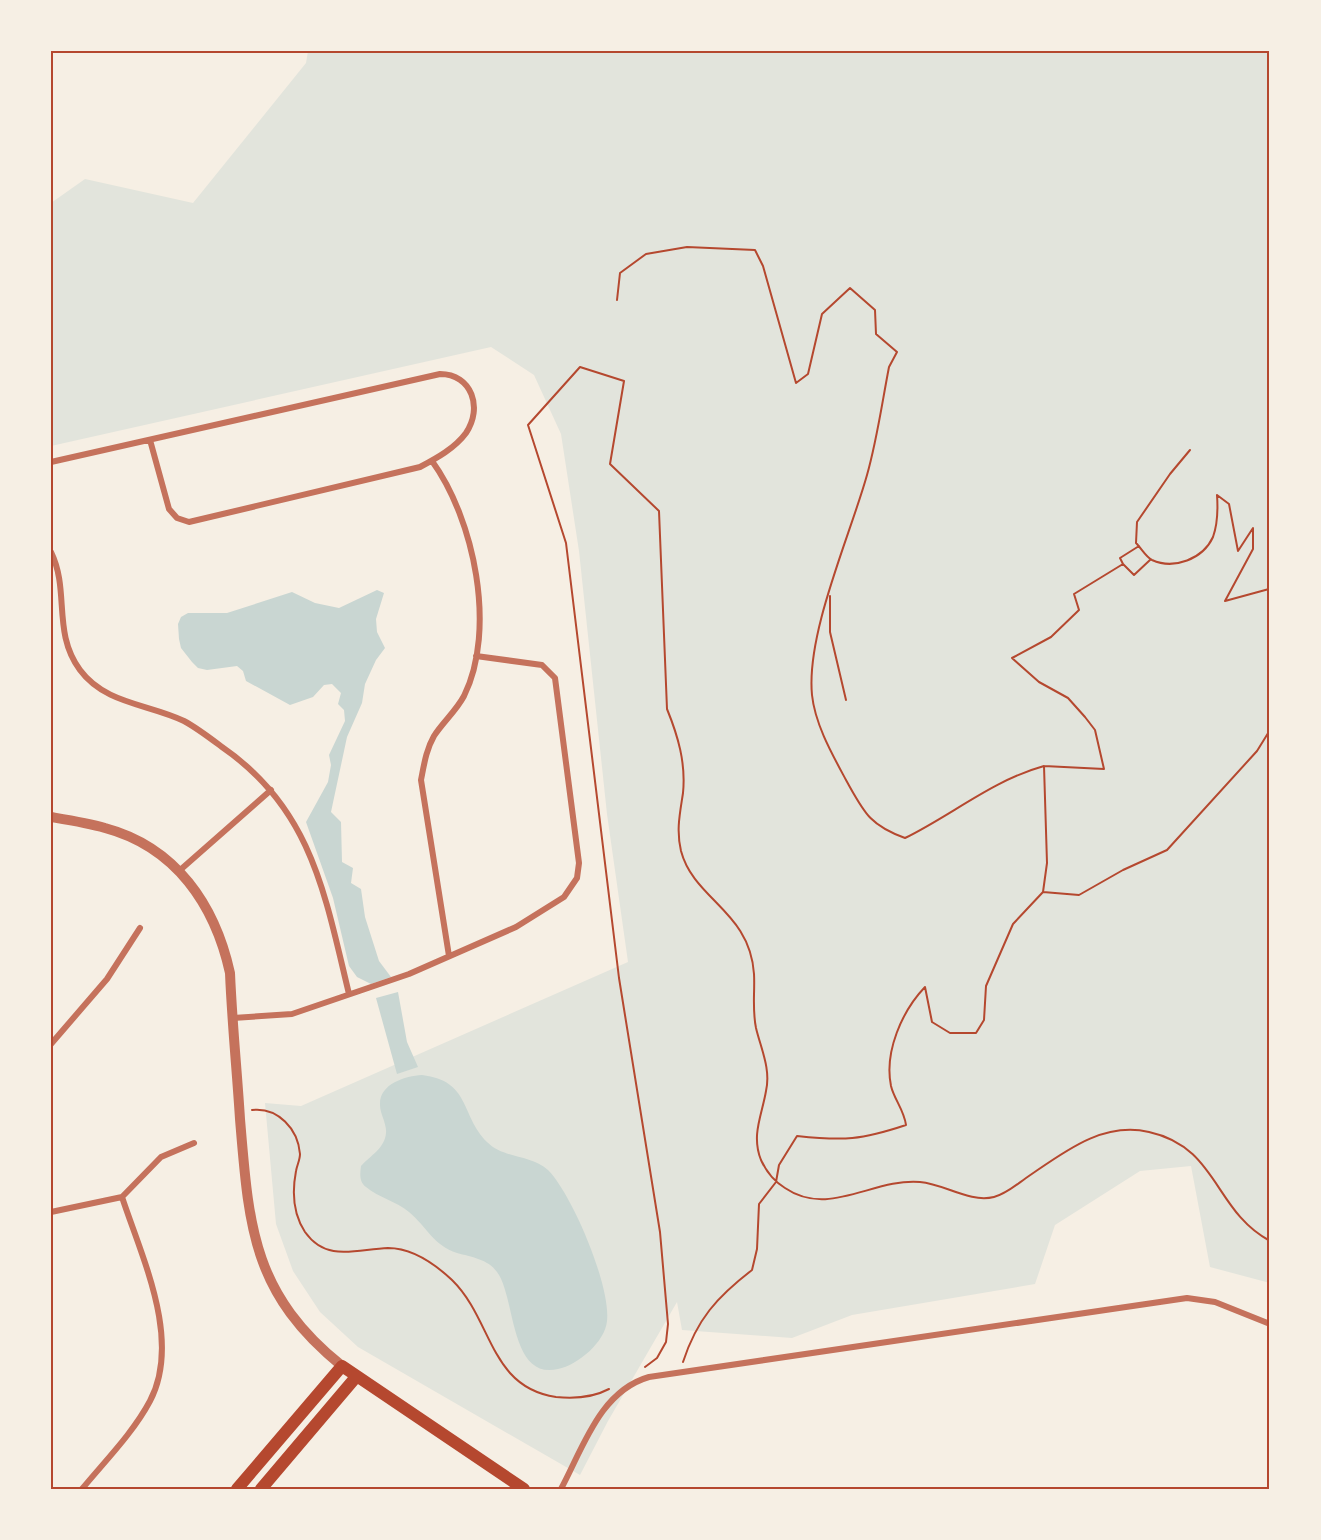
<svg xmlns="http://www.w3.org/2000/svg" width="1321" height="1540" viewBox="0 0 1321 1540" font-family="Georgia,serif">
<rect width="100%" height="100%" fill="#f6efe4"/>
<!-- green -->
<path fill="#e2e4dc" d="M 308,51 L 1270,51 L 1270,1283 L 1210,1267 L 1191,1166 L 1140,1171 L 1055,1225 L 1035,1284 L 852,1315 L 792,1338 L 682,1330 L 677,1302 L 608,1421 L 580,1475 L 358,1347 L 320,1312 L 293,1271 L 276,1224 L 265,1103 L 301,1106 L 628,962 L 607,814 L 579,551 L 561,434 L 534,375 L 491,347 L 51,446 L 51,203 L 85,179 L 193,203 L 306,63 Z"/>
<!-- water -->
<path fill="#c9d6d2" d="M 377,590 L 384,593 L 376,619 L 377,632 L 385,648 L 376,660 L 365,684 L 362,703 L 347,737 L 331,812 L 341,822 L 342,862 L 353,868 L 351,883 L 361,889 L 365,917 L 379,961 L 391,977 L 371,984 L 357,977 L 349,966 L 333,898 L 306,822 L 328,782 L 331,765 L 329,755 L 345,721 L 344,710 L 338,704 L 341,693 L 332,684 L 324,685 L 313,697 L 290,705 L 246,681 L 243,671 L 237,666 L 207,670 L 198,668 L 192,662 L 181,648 L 179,639 L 178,624 L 181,617 L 188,613 L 227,613 L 292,592 L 315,603 L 339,608 Z
M 398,992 L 407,1042 L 418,1067 L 397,1074 L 376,998 Z
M 422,1075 C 471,1081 460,1115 487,1142 C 504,1159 530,1154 548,1170 C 572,1194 611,1286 607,1321 C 605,1342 578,1365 558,1369 C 509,1380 516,1297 497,1272 C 488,1259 471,1257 457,1253 C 434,1246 426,1226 409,1212 C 396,1201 379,1198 366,1187 C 359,1182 360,1174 361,1166 C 370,1156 385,1148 386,1133 C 387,1124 380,1114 380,1105 C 379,1084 405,1076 422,1075 Z"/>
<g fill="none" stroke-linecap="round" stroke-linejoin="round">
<!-- path -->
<path stroke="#b5482f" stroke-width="2" d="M 617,300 L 620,273 L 646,254 L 687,247 L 755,250 L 763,266 L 796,383 L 808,374 L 822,314 L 850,288 L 875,310 L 876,334 L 897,352 L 889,367 C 882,403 877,440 867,475 C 850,536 806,633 812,695 C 815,724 832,754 846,780 C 864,812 869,825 905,838 C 952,815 993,780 1044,766
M 1190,450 L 1170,474 L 1137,522 L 1136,543 C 1141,548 1146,557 1152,560 C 1174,570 1203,559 1213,537 C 1218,523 1218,509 1217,495
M 1217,495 L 1229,504 L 1238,551 L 1253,528 L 1253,549 L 1225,601 L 1269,589 L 1270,591
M 1123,564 L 1134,575 L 1150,560
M 830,596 L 830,632 L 846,700
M 1043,892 L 1079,895 L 1123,870 L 1167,850 L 1257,751 L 1270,730
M 252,1110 C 278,1107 298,1129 300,1154 C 300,1160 297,1165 296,1171 C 292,1192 293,1214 305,1232 C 327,1263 357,1249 388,1248 C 412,1248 436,1265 452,1280 C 493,1320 489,1387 556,1397 C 575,1399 592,1398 609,1389
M 683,1362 C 697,1319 717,1297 752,1270 L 757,1249 L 759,1204 L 776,1182 L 779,1165 L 797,1136 C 844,1141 861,1140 906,1125 C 904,1110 894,1099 891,1086 C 884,1052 902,1011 925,987 L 932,1022 L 950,1033 L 976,1033 L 984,1020 L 986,986 L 1013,924 L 1043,892 L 1047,863 L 1044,766 L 1104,769 L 1095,730 L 1085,717 L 1068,698 L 1039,682 L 1012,658 L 1051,637 L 1079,610 L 1074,594 L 1123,564 L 1120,558 L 1139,546
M 645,1367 L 657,1358 L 666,1342 L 668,1324 L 660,1232 L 619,978 L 566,543 L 528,425 L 580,367 L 624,381 L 610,464 L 659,511 L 667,709 C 678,736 686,763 683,793 C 680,813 676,830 681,851 C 694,900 750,911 754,974 C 755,992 752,1009 756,1028 C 761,1049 771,1069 766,1091 C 762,1115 751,1135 761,1160 C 766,1171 775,1182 785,1188 C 829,1218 873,1178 920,1182 C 945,1184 969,1203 994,1197 C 1006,1194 1016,1185 1026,1178 C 1063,1153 1102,1121 1149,1132 C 1218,1147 1214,1211 1270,1241"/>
<!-- minor -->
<path stroke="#c5725c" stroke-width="6" d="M 432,461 C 474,519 497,629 464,696 C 456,711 443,722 434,736 C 426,750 424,765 421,780 L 449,956
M 51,462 L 440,374 C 472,374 483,408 466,433 C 455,448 437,458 420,467 L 189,522 L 177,518 L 169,509 L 150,440
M 51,552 C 70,591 52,632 80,670 C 105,704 149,704 184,721 C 197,728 210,738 222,747 C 312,809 325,895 349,994
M 179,871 L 271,790
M 233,1018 L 292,1014 L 409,974 L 516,927 L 564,897 L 577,878 L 579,863 L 555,678 L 542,665 L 476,656
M 51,1044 L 107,979 L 140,928
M 51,1212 L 122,1197 L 161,1157 L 194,1143
M 82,1489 C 105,1461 133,1433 150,1401 C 182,1340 142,1258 122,1197
M 561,1489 C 583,1448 600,1391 649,1377 L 1187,1298 L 1215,1302 L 1270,1324"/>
<!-- tertiary -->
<path stroke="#c5725c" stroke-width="10" d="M 51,817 C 69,820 88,823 105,828 C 176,847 215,905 230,973 C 232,1022 237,1071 240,1119 C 249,1227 252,1293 342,1366"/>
<!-- secondary -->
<path stroke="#b5482f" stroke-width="12" d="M 237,1489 L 342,1366 L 524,1489
M 261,1489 L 356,1377"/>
</g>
<!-- border -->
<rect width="1321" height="1540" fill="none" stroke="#f6efe4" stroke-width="105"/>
<rect x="52" y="52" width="1216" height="1436" fill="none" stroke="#b5482f" stroke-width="2"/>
</svg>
